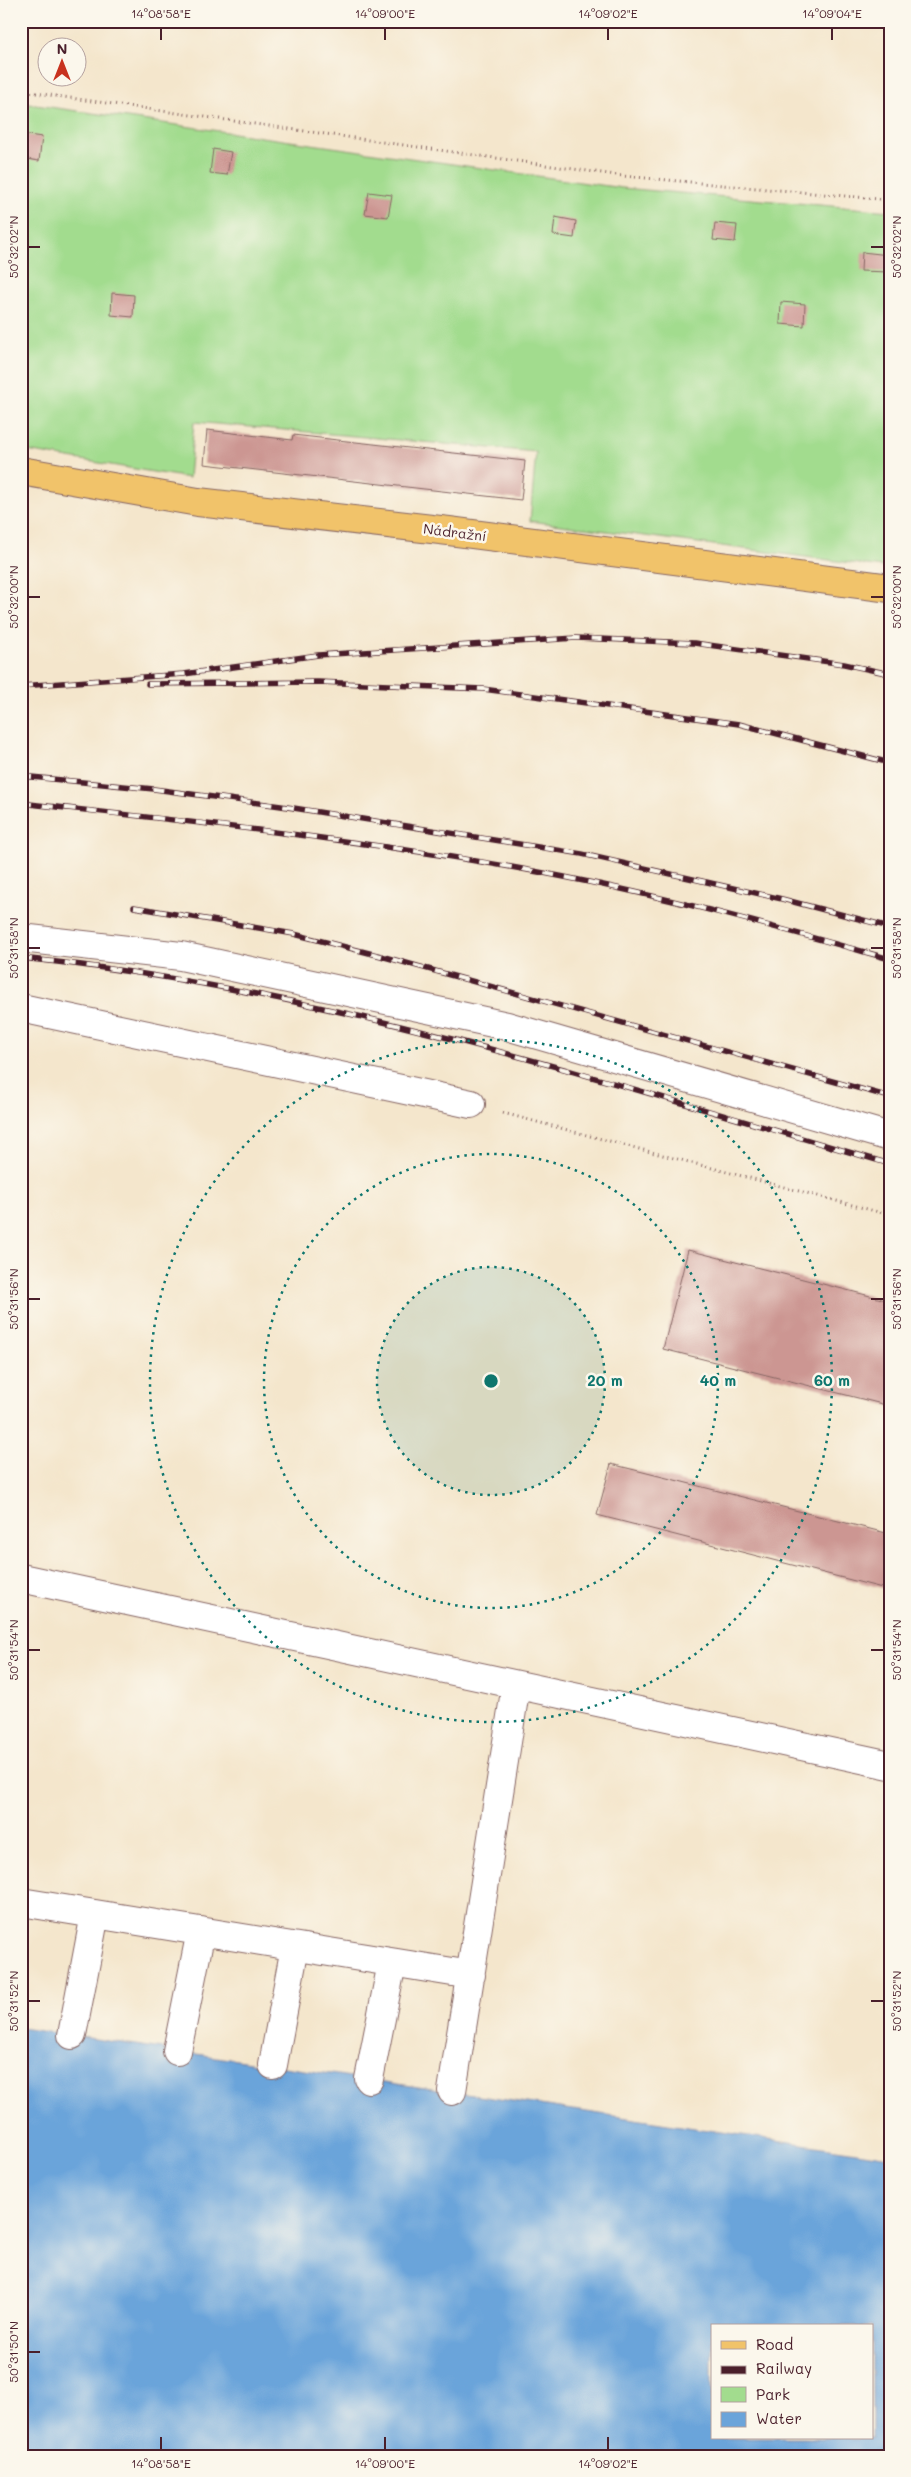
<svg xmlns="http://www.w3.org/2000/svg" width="911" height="2477" viewBox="0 0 911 2477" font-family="Mali,sans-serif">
<rect width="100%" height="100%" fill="#fbf7ec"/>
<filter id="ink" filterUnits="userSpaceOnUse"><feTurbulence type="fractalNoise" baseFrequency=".02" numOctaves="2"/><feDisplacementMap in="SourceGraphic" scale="10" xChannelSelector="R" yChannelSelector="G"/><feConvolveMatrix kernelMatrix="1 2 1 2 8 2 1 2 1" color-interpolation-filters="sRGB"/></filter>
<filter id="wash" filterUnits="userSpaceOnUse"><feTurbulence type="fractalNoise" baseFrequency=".0096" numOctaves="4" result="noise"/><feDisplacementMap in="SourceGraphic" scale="20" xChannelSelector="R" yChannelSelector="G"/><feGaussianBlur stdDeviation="1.12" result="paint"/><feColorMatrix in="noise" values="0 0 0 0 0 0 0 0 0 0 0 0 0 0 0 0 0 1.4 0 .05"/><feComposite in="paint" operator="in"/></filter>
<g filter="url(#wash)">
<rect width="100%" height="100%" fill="#f4e6cc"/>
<!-- green -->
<path fill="#a2dc8e" stroke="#767e5c" d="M 21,103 L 622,188 L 890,211 L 890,568 L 530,521 L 536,452 L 194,422 L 189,478 L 21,450 Z"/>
<!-- water -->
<path fill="#6ba4da" stroke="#5a6282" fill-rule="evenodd" d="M 21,2028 L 890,2157 L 890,2456 L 21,2456 ZM 712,2326 L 872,2326 L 872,2438 L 712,2438 Z"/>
<g id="blocks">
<!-- building -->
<path fill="#cc9692" d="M 21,134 L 42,137 L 39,161 L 21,158 Z
M 213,149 L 231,152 L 227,175 L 210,173 Z
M 369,192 L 392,195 L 388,217 L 365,214 Z
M 555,217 L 576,221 L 574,238 L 553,235 Z
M 715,223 L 737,225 L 735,242 L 713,240 Z
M 862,252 L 889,255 L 888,272 L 861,271 Z
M 112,293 L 134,295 L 133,317 L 111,315 Z
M 781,302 L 805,304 L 804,326 L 780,324 Z
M 207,430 L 292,440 L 293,435 L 525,461 L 521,500 L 204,464 Z
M 688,1250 L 890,1301 L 890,1406 L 663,1349 Z
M 611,1464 L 890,1534 L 890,1590 L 597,1515 Z"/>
</g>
</g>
<g filter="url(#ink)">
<use href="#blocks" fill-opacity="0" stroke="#866563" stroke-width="1"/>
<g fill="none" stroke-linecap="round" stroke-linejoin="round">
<!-- minor casing -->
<g stroke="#866563" stroke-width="30">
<path id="minor" d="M 21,938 L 181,956 L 507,1026 L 890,1137
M 21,1008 L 471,1104
M 21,1578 L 890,1765
M 21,1902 L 471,1975
M 72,2035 L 95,1914
M 177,2051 L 201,1931
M 273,2065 L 295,1947
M 369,2079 L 392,1963
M 452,2091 L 516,1685"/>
</g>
<!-- major casing -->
<g stroke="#866563" stroke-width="30">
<path id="major" d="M 21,471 L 198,502 L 449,531 L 890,588"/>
</g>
<!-- path -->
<path stroke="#866563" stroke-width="3" stroke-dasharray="1 4" stroke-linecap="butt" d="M 21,91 L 623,176 L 890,200
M 503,1113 L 890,1215"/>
<!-- minor -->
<use href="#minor" stroke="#fff" stroke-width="28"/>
<!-- major -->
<use href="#major" stroke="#f1c36a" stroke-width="28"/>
<!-- rail casing -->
<g stroke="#4a1f2b" stroke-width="5.5">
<path id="rail" d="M 148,684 L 318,682 L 483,689 L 739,724 L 890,763
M 21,686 L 184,674 L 318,655 L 576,638 L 694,643 L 844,664 L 890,674
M 21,776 L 154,789 L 281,806 L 582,854 L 782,899 L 890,927
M 21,803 C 209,824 399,843 584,881 C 687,902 789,931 890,959
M 134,907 L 294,934 L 381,956 L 890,1097
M 21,958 C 319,988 604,1081 890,1164"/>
</g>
<!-- rail -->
<use href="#rail" stroke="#fbf7ec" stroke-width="4" stroke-dasharray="11" stroke-linecap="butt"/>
</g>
</g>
<!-- ticks -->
<path fill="none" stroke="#4a1f2b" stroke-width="2" d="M 161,28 L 161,40M 385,28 L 385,40M 608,28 L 608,40M 832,28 L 832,40M 28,247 L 40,247M 871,247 L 884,247M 28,597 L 40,597M 871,597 L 884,597M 28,948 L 40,948M 871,948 L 884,948M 28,1299 L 40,1299M 871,1299 L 884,1299M 28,1650 L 40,1650M 871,1650 L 884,1650M 28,2001 L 40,2001M 871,2001 L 884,2001M 28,2352 L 40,2352M 161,2437 L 161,2450M 385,2437 L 385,2450M 608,2437 L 608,2450"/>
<!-- distance rings -->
<circle cx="491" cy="1381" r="114" fill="#0f766e" fill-opacity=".12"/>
<g fill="none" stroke="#0f766e" stroke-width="2.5" stroke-dasharray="2.5 5">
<circle cx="491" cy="1381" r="114"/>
<circle cx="491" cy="1381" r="227"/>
<circle cx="491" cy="1381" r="341"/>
</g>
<g text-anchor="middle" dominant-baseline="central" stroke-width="5" stroke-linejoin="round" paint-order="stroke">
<!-- street labels -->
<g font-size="14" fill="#4a1f2b" stroke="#fbf7ec">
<text transform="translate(455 532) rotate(7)">Nádražní</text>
</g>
</g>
<circle cx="491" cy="1381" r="8" fill="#0f766e" stroke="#fbf7ec" stroke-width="2.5"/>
<g font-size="15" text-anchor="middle" font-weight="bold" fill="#0f766e" stroke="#fbf7ec" stroke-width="5" stroke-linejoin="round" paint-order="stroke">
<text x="605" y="1386">20 m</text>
<text x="718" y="1386">40 m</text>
<text x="832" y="1386">60 m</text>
</g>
<!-- margin -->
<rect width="911" height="2477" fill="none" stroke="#fbf7ec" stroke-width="55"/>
<!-- legend -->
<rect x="711" y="2324" width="162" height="115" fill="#fbf7ec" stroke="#b4a19f"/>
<rect x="721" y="2341" width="25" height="8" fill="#f1c36a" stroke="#b4a19f"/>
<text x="756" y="2350" font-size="15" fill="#4a1f2b">Road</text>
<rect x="721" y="2366" width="25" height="8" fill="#4a1f2b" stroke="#b4a19f"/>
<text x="756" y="2374" font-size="15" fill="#4a1f2b">Railway</text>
<rect x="721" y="2387" width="25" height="15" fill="#a2dc8e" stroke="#b4a19f"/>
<text x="756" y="2400" font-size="15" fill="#4a1f2b">Park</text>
<rect x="721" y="2412" width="25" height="15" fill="#6ba4da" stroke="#b4a19f"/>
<text x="756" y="2424" font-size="15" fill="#4a1f2b">Water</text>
<!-- north arrow -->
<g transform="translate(62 62)"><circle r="24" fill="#fbf7ec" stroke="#b4a19f"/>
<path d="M0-4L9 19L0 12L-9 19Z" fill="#c8321e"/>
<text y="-8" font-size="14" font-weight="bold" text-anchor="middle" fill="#4a1f2b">N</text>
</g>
<rect x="28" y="28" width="856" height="2422" fill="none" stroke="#4a1f2b" stroke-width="2"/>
<g font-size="12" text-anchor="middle" fill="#4a1f2b">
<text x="161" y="18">14°08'58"E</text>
<text x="385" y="18">14°09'00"E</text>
<text x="608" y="18">14°09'02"E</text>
<text x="832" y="18">14°09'04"E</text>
<text transform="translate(14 247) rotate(-90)" y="4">50°32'02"N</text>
<text transform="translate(897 247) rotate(-90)" y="4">50°32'02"N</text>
<text transform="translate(14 597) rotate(-90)" y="4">50°32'00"N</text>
<text transform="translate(897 597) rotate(-90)" y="4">50°32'00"N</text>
<text transform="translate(14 948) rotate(-90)" y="4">50°31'58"N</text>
<text transform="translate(897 948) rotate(-90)" y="4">50°31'58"N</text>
<text transform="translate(14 1299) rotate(-90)" y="4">50°31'56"N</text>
<text transform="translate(897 1299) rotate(-90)" y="4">50°31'56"N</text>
<text transform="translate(14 1650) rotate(-90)" y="4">50°31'54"N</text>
<text transform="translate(897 1650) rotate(-90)" y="4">50°31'54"N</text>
<text transform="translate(14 2001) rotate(-90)" y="4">50°31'52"N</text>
<text transform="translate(897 2001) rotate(-90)" y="4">50°31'52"N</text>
<text transform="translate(14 2352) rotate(-90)" y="4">50°31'50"N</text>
<text x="161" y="2468">14°08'58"E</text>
<text x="385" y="2468">14°09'00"E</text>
<text x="608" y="2468">14°09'02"E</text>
</g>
</svg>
